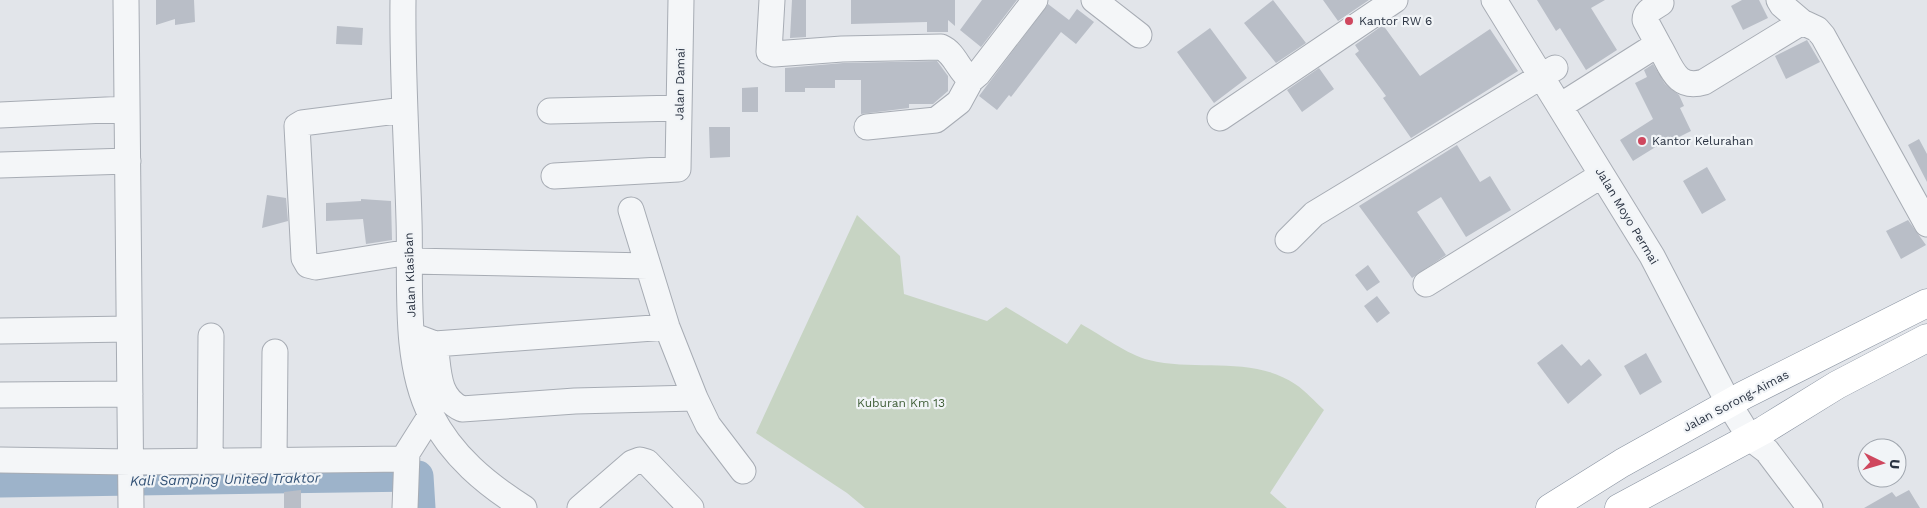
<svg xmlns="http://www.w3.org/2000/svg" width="1927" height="508" viewBox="0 0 1927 508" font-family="'Work Sans',sans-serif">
<rect width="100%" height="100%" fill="#e2e5ea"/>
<!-- green -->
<path fill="#c7d4c3" d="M 857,215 L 900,256 L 904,294 L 987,321 L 1006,307 L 1067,344 L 1081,324 C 1101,335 1128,355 1149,360 C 1197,372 1252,355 1295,384 C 1306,391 1315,402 1324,410 L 1270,493 L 1287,508 L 865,508 L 847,493 L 756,433 Z"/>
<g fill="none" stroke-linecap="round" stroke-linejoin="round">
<!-- river -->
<path stroke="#9db3ca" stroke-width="31" d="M 0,482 L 418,476 L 420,508"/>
</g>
<!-- building -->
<path fill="#b9bec7" d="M 156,0 L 194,0 L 195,22 L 175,25 L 175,19 L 156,25 Z
M 792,0 L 806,0 L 806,37 L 790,38 Z
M 851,0 L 955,0 L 955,26 L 948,20 L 948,32 L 927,32 L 927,22 L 851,24 Z
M 982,0 L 1017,0 L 981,47 L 960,30 Z
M 1273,0 L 1306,43 L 1276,63 L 1244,23 Z
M 1323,0 L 1369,0 L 1338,21 Z
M 1537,0 L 1605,0 L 1591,8 L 1617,50 L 1586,70 L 1560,28 L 1556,31 Z
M 1742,0 L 1759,0 L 1768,18 L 1743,30 L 1731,6 Z
M 1048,4 L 1069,20 L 1077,9 L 1094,22 L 1076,44 L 1061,32 L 1011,97 L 1009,95 L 997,110 L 979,96 Z
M 1383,25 L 1420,76 L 1490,29 L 1518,71 L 1411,138 L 1383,98 L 1386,96 L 1355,54 L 1359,51 L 1355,45 Z
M 337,26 L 363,28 L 362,45 L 336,44 Z
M 1210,28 L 1247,78 L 1214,103 L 1177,52 Z
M 1807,40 L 1820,62 L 1786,79 L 1775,56 Z
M 937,61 L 948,76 L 948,91 L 933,104 L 909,104 L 909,108 L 861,114 L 861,80 L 835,80 L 835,88 L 805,88 L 805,92 L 785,92 L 785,68 L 843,63 Z
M 1653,64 L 1665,84 L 1679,95 L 1684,106 L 1680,108 L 1691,131 L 1671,141 L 1670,138 L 1633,161 L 1620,140 L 1653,119 L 1635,83 L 1647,77 L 1644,70 Z
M 1319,68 L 1334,89 L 1302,112 L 1287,90 Z
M 758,87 L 758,112 L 742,112 L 742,88 Z
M 709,127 L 730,127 L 730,157 L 710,158 Z
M 1919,139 L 1927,154 L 1927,182 L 1908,145 Z
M 1457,145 L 1480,182 L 1490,176 L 1511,210 L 1466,237 L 1441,197 L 1417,212 L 1446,255 L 1412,278 L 1359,206 Z
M 1707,167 L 1726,200 L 1702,214 L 1683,181 Z
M 267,195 L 286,198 L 288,221 L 262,228 Z
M 361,199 L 391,201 L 392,240 L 366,244 L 363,219 L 326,221 L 326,203 L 361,201 Z
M 1908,220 L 1926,245 L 1901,259 L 1886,231 Z
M 1368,265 L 1380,282 L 1367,291 L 1355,275 Z
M 1377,296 L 1390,313 L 1377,323 L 1364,306 Z
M 1562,344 L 1581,366 L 1589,359 L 1602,375 L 1568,404 L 1537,363 Z
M 1646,353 L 1662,382 L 1640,395 L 1624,366 Z
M 301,490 L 301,508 L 284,508 L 284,492 Z
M 1909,490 L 1920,508 L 1864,508 L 1892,492 L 1896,497 Z"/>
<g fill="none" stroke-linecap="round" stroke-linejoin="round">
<!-- minor casing -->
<g stroke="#a7acb4" stroke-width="27">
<path id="minor" d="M 126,0 L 131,508
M 403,0 C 402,74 407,147 409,220 C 411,280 403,361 431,415 C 452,456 486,484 524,508
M 772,0 L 769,52 L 774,54 L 842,49 L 941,47 C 955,53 958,70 971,80 L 978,74 L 1035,0
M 1094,0 L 1139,35
M 1494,0 L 1652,256 L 1729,404 L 1750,438 L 1767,451 L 1810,508
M 1802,22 L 1817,29 L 1823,36 L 1927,224
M 1658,44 L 1645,20 C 1645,11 1654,8 1661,3
M 1560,106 L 1658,44 C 1671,65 1675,91 1704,82 L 1802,22 L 1782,5 L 1779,0
M 404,110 L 302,123 L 297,126 L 304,258 L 308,265 L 316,267 L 410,252
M 550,111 L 679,108
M 0,115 L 127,109
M 1220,118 L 1395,0
M 867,127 L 936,120 L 959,102 L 971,80
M 0,165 L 128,161
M 554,176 L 678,169 L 681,0
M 631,210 L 667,327 L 695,398 L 708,425 L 743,471
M 1288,240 L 1314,214 L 1555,68
M 410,261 L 648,266
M 1426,284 L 1602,175
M 0,331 L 129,329
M 419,338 L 435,344 L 667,327
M 435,344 C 439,369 436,397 462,409 L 575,401 L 695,398
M 0,395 L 130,394
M 0,460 L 131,462 L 406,459
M 274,460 L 275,352
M 210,461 L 211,336
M 405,508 L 407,453 L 431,415
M 580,508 L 632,463 L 640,460 L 647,462 L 691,508"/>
</g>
<!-- highway casing -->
<g stroke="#8993a1" stroke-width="29">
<path id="highway" d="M 1550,508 L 1622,463 L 1744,395 L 1927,303
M 1619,508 L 1764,430 L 1837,385 L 1927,338"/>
</g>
<!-- minor -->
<use href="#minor" stroke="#f4f6f8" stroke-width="25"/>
<!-- highway -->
<use href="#highway" stroke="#fff" stroke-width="28"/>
</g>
<!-- markers -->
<g fill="#cf475e" stroke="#f1f4f7" stroke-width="2">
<circle cx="1349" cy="21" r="5"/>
<circle cx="1642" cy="141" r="5"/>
</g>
<g text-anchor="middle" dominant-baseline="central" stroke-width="4.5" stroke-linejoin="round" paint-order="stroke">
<!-- poi labels -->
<g font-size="12" fill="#2a3342" stroke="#f1f4f7" text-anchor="start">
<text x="1359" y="21">Kantor RW 6</text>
<text x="1652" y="141">Kantor Kelurahan</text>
</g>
<!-- street labels -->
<g font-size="12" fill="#2a3342" stroke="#f1f4f7">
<text transform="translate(680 84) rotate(-89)">Jalan Damai</text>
<text transform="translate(1627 216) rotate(59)">Jalan Moyo Permai</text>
<text transform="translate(410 275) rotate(-92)">Jalan Klasiban</text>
<text transform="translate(1736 401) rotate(-28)">Jalan Sorong-Aimas</text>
</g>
<!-- park labels -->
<g font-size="12" fill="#3f5e37" stroke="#f1f4f7">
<text x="901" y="403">Kuburan Km 13</text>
</g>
<!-- water labels -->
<g font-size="14" font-style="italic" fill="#335276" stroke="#f1f4f7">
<text transform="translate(225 479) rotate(-1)">Kali Samping United Traktor</text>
</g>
</g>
<!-- north arrow -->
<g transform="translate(1882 463) rotate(95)"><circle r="24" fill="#f1f4f7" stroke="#a1a7af"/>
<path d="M0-4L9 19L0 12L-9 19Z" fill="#cf475e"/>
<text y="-8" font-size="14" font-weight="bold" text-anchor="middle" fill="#2a3342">U</text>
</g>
</svg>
